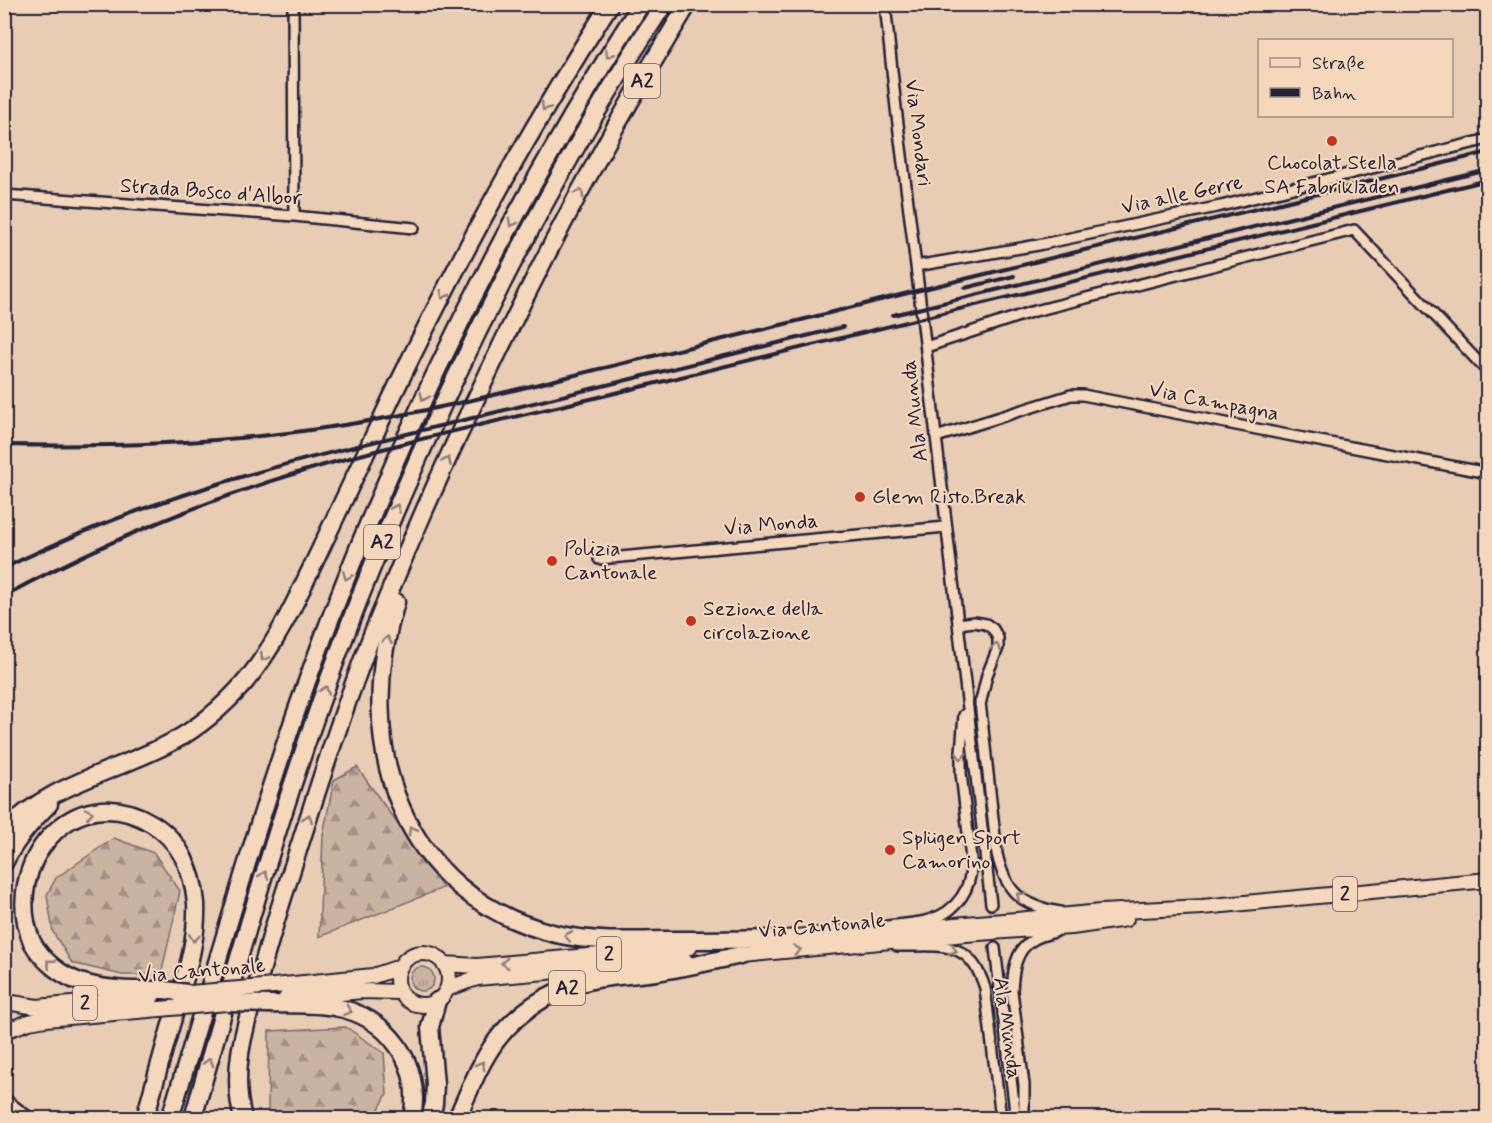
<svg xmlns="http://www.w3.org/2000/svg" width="1492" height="1123" viewBox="0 0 1492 1123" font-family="Mynerve,sans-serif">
<defs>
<pattern id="grass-tufts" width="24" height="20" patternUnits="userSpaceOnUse" patternTransform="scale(1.5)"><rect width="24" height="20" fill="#cbb3a2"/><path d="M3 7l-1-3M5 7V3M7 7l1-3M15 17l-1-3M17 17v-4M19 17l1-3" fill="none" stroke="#a49185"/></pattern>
<pattern id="forest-firs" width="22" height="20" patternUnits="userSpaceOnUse" patternTransform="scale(1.5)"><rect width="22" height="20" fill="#cbb3a2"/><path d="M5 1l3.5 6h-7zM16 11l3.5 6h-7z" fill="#a49185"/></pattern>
</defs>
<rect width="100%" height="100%" fill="#e8ccb3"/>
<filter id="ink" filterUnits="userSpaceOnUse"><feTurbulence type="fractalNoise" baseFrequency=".0167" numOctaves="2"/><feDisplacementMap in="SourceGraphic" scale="12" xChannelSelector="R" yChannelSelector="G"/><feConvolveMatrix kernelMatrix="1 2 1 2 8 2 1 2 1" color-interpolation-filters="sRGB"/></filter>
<g filter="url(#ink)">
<!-- grass -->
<path fill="url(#grass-tufts)" stroke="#766a6e" stroke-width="1.5" d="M410 979a12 12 0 1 1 24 0a12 12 0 1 1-24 0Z"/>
<!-- forest -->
<path fill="url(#forest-firs)" stroke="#766a6e" stroke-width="1.5" d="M 357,767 L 443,888 L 319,937 L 323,835 L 334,780 Z
M 114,838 L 154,853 L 180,891 L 161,975 L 122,975 L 72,963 L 53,932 L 47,895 L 56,878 Z
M 346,1027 L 384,1053 L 387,1094 L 374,1118 L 273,1118 L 268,1112 L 269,1031 Z"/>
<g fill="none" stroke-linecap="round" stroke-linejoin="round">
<!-- street-tunnel -->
<path stroke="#c0aa9b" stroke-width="9" stroke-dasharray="9 4.5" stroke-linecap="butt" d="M 991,904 L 995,948"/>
<!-- street casing -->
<g stroke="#22223b" stroke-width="14">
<path id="street" d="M 293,4 L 294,216
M 885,4 L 896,108 L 916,266 L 991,904
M 4,195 L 294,216 L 414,228
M 916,266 L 1038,245 L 1221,206 L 1488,139
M 926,347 L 1031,312 L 1354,230 L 1488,372
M 936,437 L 1071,395 L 1083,395 L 1277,433 L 1488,473
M 599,559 L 946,527
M 958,624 L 974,622 L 986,624 L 993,629 L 998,638 L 998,648 L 987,675 L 980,705
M 980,702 L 997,854 C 1006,893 1021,905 1060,912
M 887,926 C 901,924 916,924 929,920 C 957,912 973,888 971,859 L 961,773 L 961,752 L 964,715
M 897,946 C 940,947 969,937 985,988 L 1001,1118
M 995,948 L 1015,1111 L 1017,1118
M 1022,1118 L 1024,1111 L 1024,1085 L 1012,991 C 1013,972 1015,950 1033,940 C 1039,936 1048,934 1055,932"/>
</g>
<!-- primary casing -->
<g stroke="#22223b" stroke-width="18">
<path id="primary" d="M 1017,920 L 1101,912 L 1202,907 L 1488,880
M 1018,930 L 1072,927 L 1126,919
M 763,940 L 851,932 L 899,931 L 965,924
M397 979a26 26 0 1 1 52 0a26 26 0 1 1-52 0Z
M 731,956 L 966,934
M 444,964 L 477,966 L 690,947
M 274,986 L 373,976 L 400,967
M 447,989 L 468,981 L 477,978 L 685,960
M 286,998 L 363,991 L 400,992
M 6,1002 L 37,1007 L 152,997
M 10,1029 L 29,1022 L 46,1019 L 160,1009"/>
</g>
<!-- highway casing -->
<g stroke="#22223b" stroke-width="21">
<path id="highway" d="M 396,602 C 352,744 400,896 556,934 C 591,942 628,941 664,940 C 700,940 737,940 773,939
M 4,832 C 48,784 116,772 172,742 C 200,727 224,706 245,682 C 278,643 299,594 321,548 C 344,499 368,449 391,399 C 456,263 528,131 610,4
M 4,863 C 15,840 31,822 49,804
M 269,1004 C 290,1005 313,1003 334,1007 C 388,1016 423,1064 412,1118
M 4,1103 L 24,1118
M 145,1118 C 154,1085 163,1052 173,1018 C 184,981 198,942 196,903 C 193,871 180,840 151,823 C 74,776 0,865 32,942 C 42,960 60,975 80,982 C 107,991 137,990 165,990
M 170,1118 C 217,967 258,814 313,665 C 398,433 507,212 641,4
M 193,1118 C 232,980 272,840 320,704 C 373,554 437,409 510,268 C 557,178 608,89 664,4
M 243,1118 C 230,1071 245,1027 258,982 C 267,950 276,919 286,888 C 313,803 340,718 372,635 C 406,550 443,466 483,384 C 544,254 612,127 688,4
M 430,1118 L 434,1104 L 435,1084 L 430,1027 L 437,1001
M 457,1118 C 469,1092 479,1064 496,1041 C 520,1009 554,989 592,980 C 613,976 634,975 656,972 C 684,968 713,961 741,955"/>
</g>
<!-- street -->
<use href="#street" stroke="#f5d7bb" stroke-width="9"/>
<!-- primary -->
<use href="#primary" stroke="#f5d7bb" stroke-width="14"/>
<!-- highway -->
<use href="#highway" stroke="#f5d7bb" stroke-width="16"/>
<!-- rail -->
<path stroke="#22223b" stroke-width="4" d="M 965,288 L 1014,276
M 893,315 L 1488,170
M 4,445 C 111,447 218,444 324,428 C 417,415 508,392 599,369 C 695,346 792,323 888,298 C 1087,248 1288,203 1488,152
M 4,568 C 66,538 129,512 193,492 C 278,464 365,444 452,423 C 582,391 713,359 843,327
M 4,596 C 98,545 195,504 297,473 C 409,439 523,416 636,388 C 919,317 1204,251 1488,180"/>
<!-- primary-bridge casing -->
<g stroke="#22223b" stroke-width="18" stroke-linecap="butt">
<path id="primary-bridge" d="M 965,924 L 1017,920
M 966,934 L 1018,930
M 178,994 L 274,986
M 160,1009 L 238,1002"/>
</g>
<!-- highway-bridge casing -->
<g stroke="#22223b" stroke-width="21" stroke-linecap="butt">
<path id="highway-bridge" d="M 165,990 L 187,993
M 228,1003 L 269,1004"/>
</g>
<!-- primary-bridge -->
<use href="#primary-bridge" stroke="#f5d7bb" stroke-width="14"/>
<!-- highway-bridge -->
<use href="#highway-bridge" stroke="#f5d7bb" stroke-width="16"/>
</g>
<!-- one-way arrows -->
<defs><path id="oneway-chevron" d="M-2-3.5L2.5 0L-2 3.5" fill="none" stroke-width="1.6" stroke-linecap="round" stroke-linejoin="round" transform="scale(1.5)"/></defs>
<g stroke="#8c7c7b">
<use href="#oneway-chevron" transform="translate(609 54) rotate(122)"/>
<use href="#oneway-chevron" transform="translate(545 107) rotate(121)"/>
<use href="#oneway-chevron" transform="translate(580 193) rotate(-62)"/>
<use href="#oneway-chevron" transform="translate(512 223) rotate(119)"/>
<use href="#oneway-chevron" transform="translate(444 295) rotate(117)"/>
<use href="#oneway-chevron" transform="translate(424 397) rotate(115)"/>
<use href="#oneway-chevron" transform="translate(447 461) rotate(-66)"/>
<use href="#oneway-chevron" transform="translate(396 508) rotate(-67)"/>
<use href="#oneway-chevron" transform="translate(347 576) rotate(112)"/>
<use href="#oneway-chevron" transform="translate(387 640) rotate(-80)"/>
<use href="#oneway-chevron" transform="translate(996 647) rotate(-80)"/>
<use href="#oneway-chevron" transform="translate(264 657) rotate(123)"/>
<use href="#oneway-chevron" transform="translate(325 690) rotate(-69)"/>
<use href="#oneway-chevron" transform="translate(961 756) rotate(92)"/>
<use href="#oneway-chevron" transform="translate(89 813) rotate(-12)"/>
<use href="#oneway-chevron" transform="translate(308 818) rotate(-72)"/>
<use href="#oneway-chevron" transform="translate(412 830) rotate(-120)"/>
<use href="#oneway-chevron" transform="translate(264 875) rotate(-72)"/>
<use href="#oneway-chevron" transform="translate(1020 896) rotate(-141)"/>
<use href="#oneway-chevron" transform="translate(568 936) rotate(-170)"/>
<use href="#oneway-chevron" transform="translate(194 938) rotate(98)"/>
<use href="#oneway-chevron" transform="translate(797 950) rotate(-6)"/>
<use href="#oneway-chevron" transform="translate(953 950) rotate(21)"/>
<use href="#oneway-chevron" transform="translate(50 963) rotate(-140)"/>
<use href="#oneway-chevron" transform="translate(505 963) rotate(175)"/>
<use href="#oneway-chevron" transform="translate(348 1011) rotate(19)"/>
<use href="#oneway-chevron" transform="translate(209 1062) rotate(-74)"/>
<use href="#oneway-chevron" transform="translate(481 1065) rotate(-62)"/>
</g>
</g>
<!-- markers -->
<g fill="#c8321e" stroke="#f5d7bb" stroke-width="2">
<circle cx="1332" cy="141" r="6"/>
<circle cx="860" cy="497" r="6"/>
<circle cx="552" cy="561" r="6"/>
<circle cx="691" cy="621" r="6"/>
<circle cx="890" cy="850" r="6"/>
</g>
<g text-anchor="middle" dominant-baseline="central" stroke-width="4.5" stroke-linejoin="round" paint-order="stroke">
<!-- shield labels -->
<g fill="#f5d7bb" stroke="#615861" stroke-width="1.5">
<rect x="624" y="64" width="36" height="34" rx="4.5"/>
<rect x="364" y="525" width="36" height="34" rx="4.5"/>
<rect x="1333" y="877" width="24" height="34" rx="4.5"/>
<rect x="597" y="937" width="24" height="34" rx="4.5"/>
<rect x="549" y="971" width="36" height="34" rx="4.5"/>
<rect x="73" y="986" width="24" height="34" rx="4.5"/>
</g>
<g font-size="20" font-weight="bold" fill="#22223b">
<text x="642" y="81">A2</text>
<text x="382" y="542">A2</text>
<text x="1345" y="894">2</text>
<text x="609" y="954">2</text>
<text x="567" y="988">A2</text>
<text x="85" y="1003">2</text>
</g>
<!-- street labels -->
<g font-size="21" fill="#22223b" stroke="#f5d7bb">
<text transform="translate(918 133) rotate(83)">Via Mondari</text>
<text transform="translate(211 192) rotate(4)">Strada Bosco d'Albor</text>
<text transform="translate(1182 195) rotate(-12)">Via alle Gerre</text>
<text transform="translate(1214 402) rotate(11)">Via Campagna</text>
<text transform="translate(915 411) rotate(-97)">Ala Munda</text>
<text transform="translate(771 525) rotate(-5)">Via Monda</text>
<text transform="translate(822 926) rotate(-5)">Via Cantonale</text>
<text transform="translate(202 971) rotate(-5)">Via Cantonale</text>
<text transform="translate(1007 1028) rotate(82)">Ala Munda</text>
</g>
<!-- poi labels -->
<g font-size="21" fill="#22223b" stroke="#f5d7bb" text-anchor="start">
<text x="1332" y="163" text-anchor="middle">Chocolat Stella<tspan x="1332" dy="24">SA Fabrikladen</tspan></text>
<text x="872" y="497">Glem Risto.Break</text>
<text x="564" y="549">Polizia<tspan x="564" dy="24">Cantonale</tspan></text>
<text x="703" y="609">Sezione della<tspan x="703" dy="24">circolazione</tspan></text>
<text x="902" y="838">Splügen Sport<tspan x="902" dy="24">Camorino</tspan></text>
</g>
</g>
<!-- margin -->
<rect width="1492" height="1123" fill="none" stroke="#f5d7bb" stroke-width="24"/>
<rect x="12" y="12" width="1468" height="1099" fill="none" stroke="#22223b" stroke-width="2" filter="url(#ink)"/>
<!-- legend -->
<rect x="1258" y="39" width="195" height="78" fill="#f5d7bb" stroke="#a18f88" stroke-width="1.5"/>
<rect x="1270" y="58" width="30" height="9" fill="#f5d7bb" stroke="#a18f88" stroke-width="1.5"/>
<text x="1312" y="69" font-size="18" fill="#22223b">Straße</text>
<rect x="1270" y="88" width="30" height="9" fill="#22223b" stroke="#a18f88" stroke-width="1.5"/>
<text x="1312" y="99" font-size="18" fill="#22223b">Bahn</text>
</svg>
